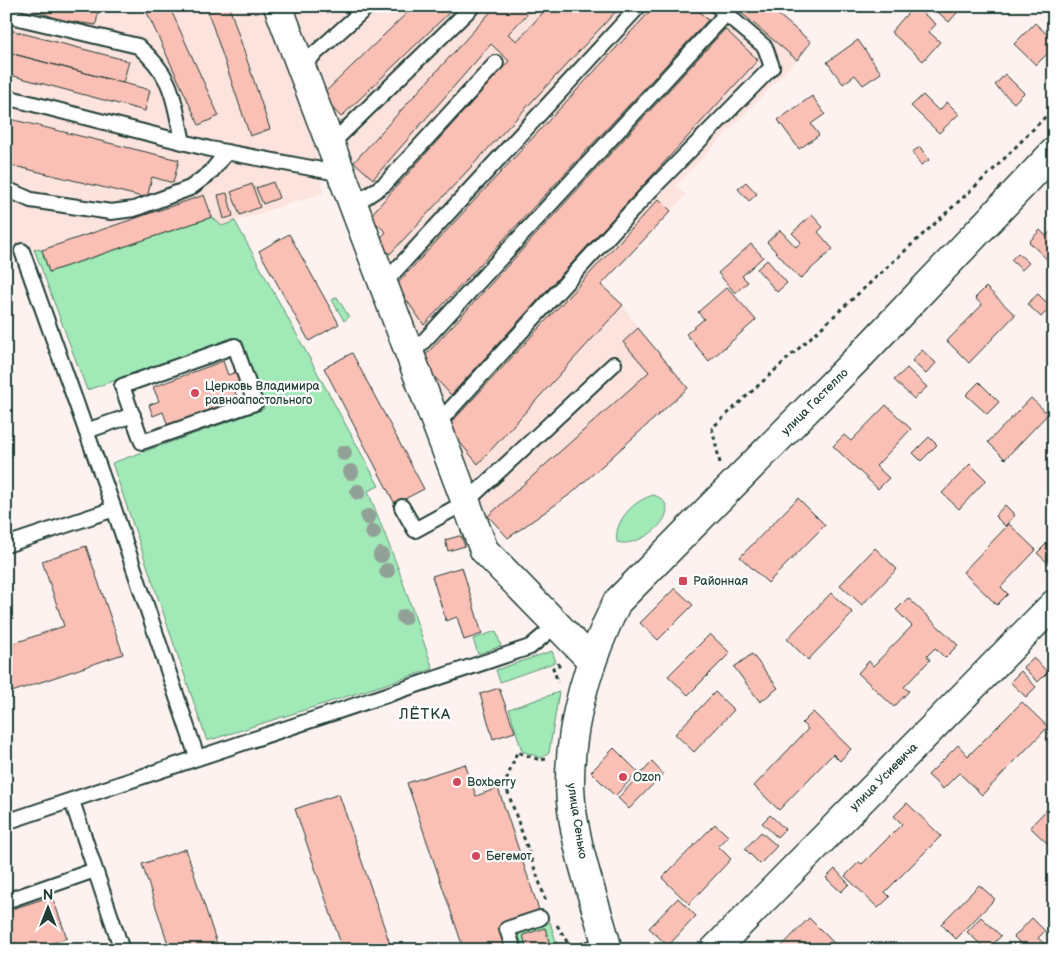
<svg xmlns="http://www.w3.org/2000/svg" width="1060" height="956" viewBox="0 0 1060 956" font-family="'Balsamiq Sans',sans-serif">
<rect width="100%" height="100%" fill="#fef2f0"/>
<filter id="ink" filterUnits="userSpaceOnUse"><feTurbulence type="fractalNoise" baseFrequency=".02" numOctaves="2"/><feDisplacementMap in="SourceGraphic" scale="10" xChannelSelector="R" yChannelSelector="G"/><feConvolveMatrix kernelMatrix="1 2 1 2 8 2 1 2 1" color-interpolation-filters="sRGB"/></filter>
<g filter="url(#ink)">
<!-- built -->
<path fill="#fde3de" d="M 6,6 L 266,6 L 314,139 L 323,193 L 221,226 L 212,217 L 49,272 L 42,250 L 6,242 Z
M 288,6 L 768,6 L 811,42 L 797,60 L 676,186 L 686,195 L 601,285 L 623,305 L 638,328 L 688,388 L 572,493 L 508,538 L 488,516 L 447,427 Z"/>
<!-- green -->
<path fill="#a1e9b7" stroke="#609376" d="M 212,217 L 222,226 L 235,221 L 379,486 L 368,491 L 398,568 L 433,669 L 207,741 L 112,463 L 264,409 L 239,338 L 87,390 L 34,249 L 42,250 L 49,272 Z
M 337,297 L 349,317 L 344,321 L 332,300 Z
M 654,495 C 690,509 641,550 617,542 C 613,521 635,499 654,495 Z
M 496,631 L 501,646 L 478,654 L 473,639 Z
M 552,651 L 556,662 L 500,682 L 496,670 Z
M 559,692 L 549,753 L 541,758 L 522,751 L 509,709 Z
M 550,922 L 558,948 L 523,950 L 518,933 Z"/>
<!-- building -->
<path fill="#fabfb5" stroke="#1f3d34" d="M 25,6 L 99,6 L 96,25 L 60,20 Z
M 122,6 L 138,6 L 125,12 Z
M 144,6 L 169,6 L 219,116 L 199,125 Z
M 206,6 L 229,6 L 270,129 L 250,136 Z
M 414,6 L 456,6 L 341,117 L 321,96 Z
M 496,6 L 535,6 L 508,34 L 517,41 L 549,6 L 582,6 L 586,10 L 589,6 L 621,6 L 390,254 L 377,242 L 386,232 L 369,217 L 509,61 L 491,44 L 373,179 L 354,162 Z
M 655,6 L 693,6 L 708,20 L 424,325 L 396,285 Z
M 733,6 L 768,6 L 811,42 L 797,60 Z
M 914,6 L 936,24 L 929,32 L 940,42 L 923,61 L 891,32 Z
M 931,6 L 963,6 L 949,22 Z
M 1035,23 L 1054,41 L 1054,47 L 1036,65 L 1014,44 Z
M 6,29 L 129,61 L 123,83 L 6,52 Z
M 725,29 L 758,60 L 451,395 L 420,361 Z
M 858,40 L 881,73 L 863,85 L 855,75 L 843,84 L 827,62 Z
M 6,52 L 150,90 L 145,111 L 6,74 Z
M 1005,74 L 1024,93 L 1014,103 L 995,85 Z
M 923,95 L 939,111 L 947,102 L 959,114 L 939,133 L 911,106 Z
M 812,96 L 825,114 L 811,124 L 819,135 L 799,149 L 778,120 Z
M 6,118 L 179,160 L 173,183 L 152,177 L 147,198 L 6,164 Z
M 920,147 L 929,160 L 921,165 L 912,152 Z
M 273,182 L 279,198 L 263,204 L 256,188 Z
M 746,182 L 757,194 L 749,201 L 738,189 Z
M 252,184 L 260,207 L 240,215 L 231,192 Z
M 227,193 L 233,216 L 224,219 L 218,195 Z
M 204,195 L 212,217 L 49,272 L 42,250 Z
M 659,199 L 671,211 L 601,285 L 623,305 L 478,464 L 447,427 Z
M 812,215 L 823,227 L 818,232 L 833,249 L 800,279 L 767,242 L 780,230 L 796,247 L 801,242 L 792,233 Z
M 1054,228 L 1054,266 L 1029,242 L 1040,230 L 1046,236 Z
M 289,234 L 339,324 L 309,341 L 259,251 Z
M 751,244 L 763,257 L 742,276 L 748,282 L 735,293 L 718,273 Z
M 1018,253 L 1029,263 L 1022,270 L 1011,260 Z
M 767,260 L 787,283 L 777,292 L 757,269 Z
M 727,287 L 756,320 L 709,361 L 686,334 L 704,319 L 698,312 Z
M 986,287 L 1015,315 L 969,363 L 947,341 L 982,305 L 975,298 Z
M 1038,294 L 1051,307 L 1041,317 L 1027,304 Z
M 638,328 L 688,388 L 572,493 L 508,538 L 488,516 L 649,372 L 623,342 Z
M 922,350 L 936,363 L 926,374 L 912,361 Z
M 352,353 L 424,489 L 395,504 L 324,368 Z
M 223,361 L 228,375 L 239,371 L 243,381 L 232,385 L 238,399 L 168,426 L 163,412 L 153,416 L 149,405 L 159,401 L 153,387 Z
M 907,368 L 927,387 L 914,399 L 894,380 Z
M 979,382 L 999,402 L 987,414 L 966,395 Z
M 1031,398 L 1048,414 L 1005,459 L 988,442 Z
M 886,405 L 911,429 L 876,466 L 889,478 L 878,489 L 833,446 L 844,435 L 851,441 Z
M 929,437 L 937,445 L 921,461 L 913,453 Z
M 970,464 L 986,480 L 959,509 L 942,493 Z
M 798,498 L 825,525 L 768,583 L 740,557 Z
M 1005,505 L 1015,515 L 1005,526 L 995,516 Z
M 1009,524 L 1036,550 L 1001,587 L 1008,594 L 997,605 L 963,572 Z
M 459,536 L 461,536 L 465,546 L 448,551 L 445,540 Z
M 1047,543 L 1054,550 L 1054,556 L 1048,563 L 1037,553 Z
M 86,546 L 123,654 L 6,694 L 6,646 L 64,626 L 42,561 Z
M 875,548 L 897,569 L 862,605 L 840,585 Z
M 462,567 L 482,634 L 464,640 L 457,617 L 446,621 L 432,576 Z
M 675,588 L 693,605 L 658,640 L 640,623 Z
M 831,593 L 853,613 L 808,660 L 787,639 Z
M 908,598 L 958,645 L 945,658 L 935,648 L 927,656 L 930,660 L 904,687 L 909,691 L 894,707 L 858,673 L 869,661 L 873,666 L 912,626 L 896,610 Z
M 710,634 L 730,653 L 688,695 L 668,676 Z
M 752,654 L 778,688 L 760,702 L 734,667 Z
M 1033,658 L 1048,672 L 1038,682 L 1023,667 Z
M 1054,661 L 1054,671 L 1049,666 Z
M 1021,671 L 1036,687 L 1026,697 L 1010,682 Z
M 499,688 L 515,732 L 493,739 L 480,694 Z
M 715,692 L 734,710 L 694,752 L 675,734 Z
M 1022,702 L 1048,727 L 982,795 L 959,773 L 943,789 L 928,775 L 958,745 L 968,756 Z
M 813,712 L 851,749 L 840,761 L 833,754 L 779,810 L 754,786 L 808,729 L 802,723 Z
M 614,748 L 638,772 L 615,796 L 591,772 Z
M 652,762 L 663,774 L 629,809 L 618,798 Z
M 465,764 L 476,796 L 498,788 L 540,913 L 498,927 L 506,950 L 464,950 L 407,783 Z
M 339,794 L 392,950 L 343,950 L 295,809 Z
M 1054,802 L 1054,844 L 1051,847 L 1030,827 Z
M 907,803 L 941,836 L 885,892 L 890,897 L 878,908 L 845,876 L 859,862 L 862,864 L 902,824 L 894,816 Z
M 770,815 L 785,829 L 777,837 L 762,823 Z
M 715,824 L 728,836 L 718,846 L 731,859 L 689,904 L 662,878 Z
M 761,832 L 777,846 L 760,864 L 745,849 Z
M 186,849 L 219,950 L 170,950 L 142,864 Z
M 835,869 L 849,884 L 841,892 L 826,878 Z
M 979,885 L 995,899 L 956,939 L 941,924 Z
M 52,896 L 67,938 L 34,950 L 6,950 L 6,911 Z
M 678,898 L 696,916 L 668,946 L 649,928 Z
M 981,917 L 1001,936 L 987,950 L 967,932 Z
M 809,918 L 841,950 L 778,950 Z
M 1032,918 L 1045,931 L 1038,938 L 1051,950 L 1027,950 L 1014,937 Z
M 545,928 L 550,945 L 538,950 L 527,950 L 523,935 Z"/>
<g fill="none" stroke-linecap="round" stroke-linejoin="round">
<!-- service casing -->
<g stroke="#1f3d34" stroke-width="18">
<path id="service" d="M 6,15 L 138,46 C 174,77 173,98 183,142
M 300,67 L 368,6
M 6,97 L 210,149 L 343,174
M 331,144 L 473,6
M 6,189 L 31,200 L 111,212 L 134,209 L 190,188 L 210,173 L 227,152
M 354,205 L 385,184 L 496,63
M 22,251 L 114,509 L 197,757
M 384,283 L 639,6
M 235,346 L 255,403 L 142,442 L 122,386 Z
M 411,355 L 726,14
M 437,424 L 648,193 L 772,67 L 765,47 L 717,6
M 86,431 L 133,415
M 402,507 L 415,530 L 466,502 L 614,364
M 6,545 L 114,509
M 72,801 L 122,950
M 6,822 L 530,647 L 555,626
M 6,901 L 95,870
M 514,950 L 507,929 L 540,918
M 586,950 L 606,943"/>
</g>
<!-- minor casing -->
<g stroke="#1f3d34" stroke-width="31">
<path id="minor" d="M 278,6 L 484,550 L 592,661
M 714,950 L 1054,604"/>
</g>
<!-- tertiary casing -->
<g stroke="#1f3d34" stroke-width="31">
<path id="tertiary" d="M 608,950 C 594,897 572,842 570,787 C 569,723 589,659 617,602 L 861,355 L 1054,152"/>
</g>
<!-- path -->
<path stroke="#1f3d34" stroke-width="3" stroke-dasharray="4 4" stroke-linecap="butt" d="M 720,463 L 712,428 L 993,170 L 1054,108
M 558,663 L 559,666 L 553,668 L 558,682
M 546,759 L 540,760 L 517,752 L 505,784 L 546,901
M 557,925 L 569,945"/>
<!-- service -->
<use href="#service" stroke="#fff" stroke-width="14"/>
<!-- minor -->
<use href="#minor" stroke="#fff" stroke-width="28"/>
<!-- tertiary -->
<use href="#tertiary" stroke="#fff" stroke-width="28"/>
</g>
<!-- trees -->
<g fill="#92a197">
<circle cx="344" cy="453" r="8"/>
<circle cx="351" cy="472" r="8"/>
<circle cx="358" cy="492" r="8"/>
<circle cx="368" cy="517" r="8"/>
<circle cx="373" cy="532" r="8"/>
<circle cx="381" cy="555" r="8"/>
<circle cx="387" cy="571" r="8"/>
<circle cx="404" cy="617" r="8"/>
</g>
</g>
<!-- markers -->
<g fill="#d1495b" stroke="#fff" stroke-width="2">
<circle cx="195" cy="393" r="5"/>
<rect x="678" y="576" width="10" height="10" rx="2.5"/>
<circle cx="623" cy="777" r="5"/>
<circle cx="457" cy="782" r="5"/>
<circle cx="476" cy="856" r="5"/>
</g>
<g text-anchor="middle" dominant-baseline="central" stroke-width="4.5" stroke-linejoin="round" paint-order="stroke">
<!-- poi labels -->
<g font-size="12" fill="#1f3d34" stroke="#fff" text-anchor="start">
<text x="205" y="386">Церковь Владимира<tspan x="205" dy="14">равноапостольного</tspan></text>
<text x="693" y="581">Районная</text>
<text x="633" y="777">Ozon</text>
<text x="467" y="782">Boxberry</text>
<text x="486" y="856">Бегемот</text>
</g>
<!-- street labels -->
<g font-size="12" fill="#1f3d34" stroke="#fff">
<text transform="translate(815 402) rotate(-45)">улица Гастелло</text>
<text transform="translate(884 777) rotate(-45)">улица Усиевича</text>
<text transform="translate(577 821) rotate(81)">улица Сенько</text>
</g>
<!-- quarter labels -->
<g font-size="15" letter-spacing="1" fill="#1f3d34" stroke="#fff">
<text x="425" y="714">ЛЁТКА</text>
</g>
</g>
<!-- margin -->
<rect width="1060" height="956" fill="none" stroke="#fff" stroke-width="25"/>
<rect x="12" y="12" width="1035" height="931" fill="none" stroke="#1f3d34" stroke-width="2" filter="url(#ink)"/>
<!-- north arrow -->
<g transform="translate(48 908)" stroke="#ffffff" stroke-width="4" paint-order="stroke">
<path d="M0-4L9 19L0 12L-9 19Z" fill="#1f3d34"/>
<text y="-8" font-size="14" font-weight="bold" text-anchor="middle" fill="#1f3d34">N</text>
</g>
</svg>
